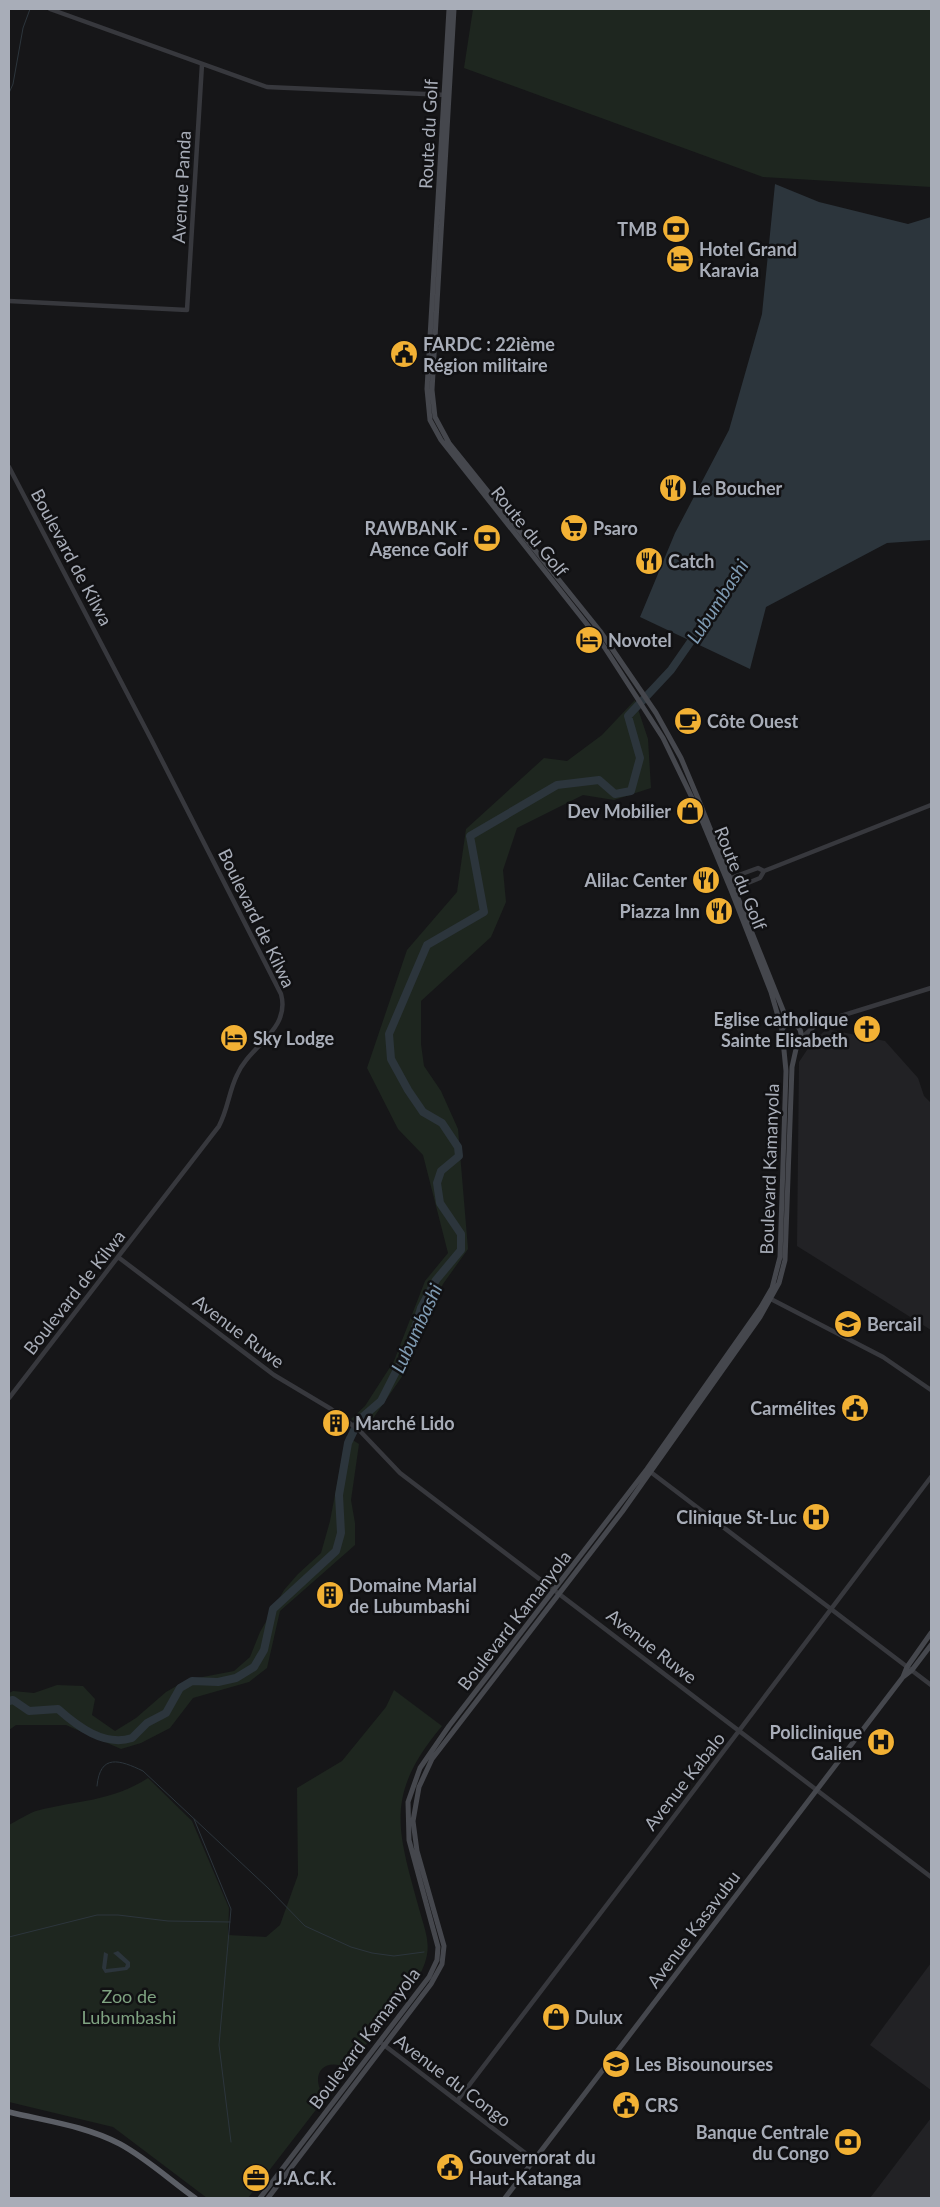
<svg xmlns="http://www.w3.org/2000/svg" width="940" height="2207" viewBox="0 0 940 2207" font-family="Lato,sans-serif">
<rect width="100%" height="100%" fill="#161618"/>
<!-- built -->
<path fill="#222225" d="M 827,1029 L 885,1041 L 918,1078 L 924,1096 L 931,1103 L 931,1330 L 797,1246 L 799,1062 L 813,1041 Z
M 931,1963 L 931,2090 L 870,2045 Z
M 931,2118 L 931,2198 L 870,2198 Z"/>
<!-- green -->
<path fill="#1e261f" d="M 473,9 L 931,9 L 931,187 L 763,177 L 464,68 Z
M 635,700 L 648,739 L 651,788 L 614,800 L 583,795 L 517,828 L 503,870 L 506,902 L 491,937 L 421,1001 L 421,1044 L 424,1066 L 441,1091 L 458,1129 L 468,1249 L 443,1284 L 424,1325 L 410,1365 L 365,1430 L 351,1419 L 365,1406 L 394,1361 L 425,1281 L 448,1253 L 423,1155 L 398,1129 L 367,1068 L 407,950 L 457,892 L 466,829 L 544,758 L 567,761 L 602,735 Z
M 346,1436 L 359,1444 L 351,1500 L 355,1523 L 355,1545 L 280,1611 L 267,1668 L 249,1682 L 193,1698 L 170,1728 L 141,1743 L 121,1749 L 66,1725 L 16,1725 L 9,1730 L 9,1693 L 13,1691 L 34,1693 L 57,1685 L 83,1686 L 95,1699 L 92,1715 L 115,1731 L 136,1718 L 166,1692 L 187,1680 L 234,1671 L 250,1657 L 260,1632 L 284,1590 L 298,1574 L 321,1553 L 330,1521 Z
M 394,1690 L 442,1726 C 383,1796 398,1831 420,1912 C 427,1937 433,1949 420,1974 L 348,2068 C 322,2056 309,2076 325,2098 L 248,2198 L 207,2198 L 113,2127 L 9,2102 L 9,1825 C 17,1821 27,1814 36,1811 C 77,1800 111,1802 148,1778 L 192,1821 L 229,1908 L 228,1935 L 266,1937 L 280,1925 L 298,1875 L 297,1788 L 342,1761 L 386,1707 Z"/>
<!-- water -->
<path fill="#2c353c" d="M 775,184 L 819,202 L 908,224 L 931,217 L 931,540 L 887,543 L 766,607 L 750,669 L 640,617 L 675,533 L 729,430 L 762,314 Z
M 118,1951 L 130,1962 L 130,1967 L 127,1970 L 105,1973 L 102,1968 L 104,1952 L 108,1954 L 106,1969 L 125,1967 L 126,1964 L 113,1953 Z"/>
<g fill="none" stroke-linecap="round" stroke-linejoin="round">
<!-- stream -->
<path stroke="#2c353c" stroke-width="1" d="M 9,93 L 13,84 L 23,28 L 30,9
M 97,1786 C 100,1753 120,1760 143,1771 L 268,1888 L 305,1926 L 351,1947 L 372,1953 L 394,1956 L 424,1952
M 194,1819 L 231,1909 L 219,2045 L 231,2142
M 9,1937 L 97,1915 L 118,1915 L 168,1921 L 230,1922"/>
<!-- river -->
<path stroke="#2c353c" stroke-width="8" d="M 9,1701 L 13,1700 L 29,1711 L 58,1709 C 77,1726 104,1747 132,1738 L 147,1723 L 166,1713 L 180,1688 L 192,1681 L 218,1682 L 236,1678 L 254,1667 L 264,1650 L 273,1609 L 336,1551 L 341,1533 L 339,1495 L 348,1443 L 359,1420 L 381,1401 L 411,1342 L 421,1308 L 436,1280 L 461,1250 L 461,1234 L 440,1203 L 437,1183 L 441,1171 L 459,1156 L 458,1147 L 442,1123 L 423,1112 L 408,1090 L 391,1059 L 389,1034 L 427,945 L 484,912 L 470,836 L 557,785 L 599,780 L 615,794 L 631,791 L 640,758 L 628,716 L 671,670 L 696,634"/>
<!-- tertiary -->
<path stroke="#37383d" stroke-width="4.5" d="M 50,9 L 267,87 L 447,95
M 9,301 L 187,310 L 202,64
M 9,467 L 151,739 L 281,994 C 291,1030 249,1046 237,1075 C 229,1091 228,1109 219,1126 L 9,1398
M 728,879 L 758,868 L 764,871 L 931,805
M 733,889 L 760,878 L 764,871
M 796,1026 L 818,1023 L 931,988
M 799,1040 L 817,1024
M 118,1257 L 274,1375 L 331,1409 L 360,1431 L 400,1473 L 931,1877
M 767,1297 L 883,1357 L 931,1390
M 648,1470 L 931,1685
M 380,2042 L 533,2159
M 457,2101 C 616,1894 774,1685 931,1477"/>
<!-- secondary -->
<path stroke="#45474d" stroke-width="5" d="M 449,9 L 427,389 L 430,420 L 441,440 L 601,642 L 663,738 L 696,806 L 731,890 L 771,992 L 782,1030
M 454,9 L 432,390 L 435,417 L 449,443 L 600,631 L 656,713 L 681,758 L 697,796 L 789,1025
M781 1034a10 10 0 1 1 20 0a10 10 0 1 1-20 0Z
M 903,1677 L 907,1667 L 931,1633
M 260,2198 L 429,1977 L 437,1960 L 438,1947 L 409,1840 L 408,1802 L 420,1768 L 449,1726 L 647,1469 L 761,1307 L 772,1288 L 780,1257 L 786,1071 L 783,1040
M 268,2198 L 431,1984 L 442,1964 L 444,1946 L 417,1851 L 413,1821 L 419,1787 L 432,1759 L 622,1512 L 760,1317 L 779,1283 L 785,1260 L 792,1067 L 798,1040
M 505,2198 L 903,1677 L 912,1670 L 931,1645"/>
<!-- trunk -->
<path stroke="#5b5e65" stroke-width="5.5" d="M 9,2112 C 46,2121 86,2126 120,2144 C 146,2158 171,2181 195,2198"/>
</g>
<!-- icons -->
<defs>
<g id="bank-disc" transform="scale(1.4375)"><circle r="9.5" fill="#f2b134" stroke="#111113"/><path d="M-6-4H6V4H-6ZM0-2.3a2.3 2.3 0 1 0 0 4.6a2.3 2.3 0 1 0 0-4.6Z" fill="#111"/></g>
<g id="hotel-disc" transform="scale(1.4375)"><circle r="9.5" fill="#f2b134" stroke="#111113"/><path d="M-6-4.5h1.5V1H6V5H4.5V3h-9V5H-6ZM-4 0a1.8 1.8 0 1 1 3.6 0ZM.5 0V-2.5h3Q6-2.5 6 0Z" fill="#111"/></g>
<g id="civic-disc" transform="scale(1.4375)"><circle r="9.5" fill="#f2b134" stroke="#111113"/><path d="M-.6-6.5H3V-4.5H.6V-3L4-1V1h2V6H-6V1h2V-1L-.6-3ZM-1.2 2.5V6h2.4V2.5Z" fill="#111"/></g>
<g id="restaurant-disc" transform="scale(1.4375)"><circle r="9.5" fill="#f2b134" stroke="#111113"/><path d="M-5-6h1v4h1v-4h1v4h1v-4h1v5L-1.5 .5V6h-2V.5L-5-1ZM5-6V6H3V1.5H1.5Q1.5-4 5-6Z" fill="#111"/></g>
<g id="supermarket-disc" transform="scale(1.4375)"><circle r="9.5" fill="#f2b134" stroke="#111113"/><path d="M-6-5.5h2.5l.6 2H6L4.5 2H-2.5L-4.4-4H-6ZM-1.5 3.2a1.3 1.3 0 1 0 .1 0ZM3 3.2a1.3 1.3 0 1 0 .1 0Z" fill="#111"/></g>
<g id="cafe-disc" transform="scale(1.4375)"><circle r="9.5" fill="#f2b134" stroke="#111113"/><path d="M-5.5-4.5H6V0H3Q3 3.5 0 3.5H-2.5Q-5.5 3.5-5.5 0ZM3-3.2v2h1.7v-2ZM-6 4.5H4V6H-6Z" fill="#111"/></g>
<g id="shop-disc" transform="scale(1.4375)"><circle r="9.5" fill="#f2b134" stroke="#111113"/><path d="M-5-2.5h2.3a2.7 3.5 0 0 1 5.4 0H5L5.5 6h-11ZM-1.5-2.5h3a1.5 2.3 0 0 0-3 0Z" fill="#111"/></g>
<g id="church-disc" transform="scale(1.4375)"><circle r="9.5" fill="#f2b134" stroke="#111113"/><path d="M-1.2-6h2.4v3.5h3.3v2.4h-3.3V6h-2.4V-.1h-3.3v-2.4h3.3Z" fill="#111"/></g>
<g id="school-disc" transform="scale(1.4375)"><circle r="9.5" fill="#f2b134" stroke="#111113"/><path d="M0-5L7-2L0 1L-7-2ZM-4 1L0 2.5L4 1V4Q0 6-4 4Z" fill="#111"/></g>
<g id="building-disc" transform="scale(1.4375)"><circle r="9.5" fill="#f2b134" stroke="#111113"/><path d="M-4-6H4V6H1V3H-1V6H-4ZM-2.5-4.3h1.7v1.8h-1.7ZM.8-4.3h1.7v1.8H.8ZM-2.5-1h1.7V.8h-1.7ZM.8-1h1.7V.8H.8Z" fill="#111"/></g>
<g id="hospital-disc" transform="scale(1.4375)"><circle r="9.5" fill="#f2b134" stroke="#111113"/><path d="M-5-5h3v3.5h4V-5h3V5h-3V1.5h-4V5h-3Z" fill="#111"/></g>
<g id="office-disc" transform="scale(1.4375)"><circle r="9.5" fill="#f2b134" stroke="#111113"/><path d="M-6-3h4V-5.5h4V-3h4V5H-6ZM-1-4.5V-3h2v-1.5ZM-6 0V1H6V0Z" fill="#111"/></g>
</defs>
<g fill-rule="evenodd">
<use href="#bank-disc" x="676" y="229"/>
<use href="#hotel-disc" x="680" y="259"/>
<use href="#civic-disc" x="404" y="354"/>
<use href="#restaurant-disc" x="673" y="488"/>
<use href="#supermarket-disc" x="574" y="528"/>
<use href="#bank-disc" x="487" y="538"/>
<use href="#restaurant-disc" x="649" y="561"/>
<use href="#hotel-disc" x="589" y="640"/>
<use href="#cafe-disc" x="688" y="721"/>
<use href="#shop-disc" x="690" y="811"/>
<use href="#restaurant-disc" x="706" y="880"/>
<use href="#restaurant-disc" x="719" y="911"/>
<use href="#church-disc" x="867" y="1029"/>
<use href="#hotel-disc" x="234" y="1038"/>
<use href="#school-disc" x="848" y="1324"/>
<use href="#civic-disc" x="855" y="1408"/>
<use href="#building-disc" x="336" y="1423"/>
<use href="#hospital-disc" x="816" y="1517"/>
<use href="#building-disc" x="330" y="1595"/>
<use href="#hospital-disc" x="881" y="1742"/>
<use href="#shop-disc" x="556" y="2017"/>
<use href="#school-disc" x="616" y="2064"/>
<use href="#civic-disc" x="626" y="2105"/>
<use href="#bank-disc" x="848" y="2142"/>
<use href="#civic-disc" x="450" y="2167"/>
<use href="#office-disc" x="256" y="2178"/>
</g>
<g text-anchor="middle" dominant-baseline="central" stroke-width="5" stroke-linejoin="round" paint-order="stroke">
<!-- street labels -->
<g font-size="18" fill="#a8adb8" stroke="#111113">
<text transform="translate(428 134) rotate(-87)">Route du Golf</text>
<text transform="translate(181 187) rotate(-87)">Avenue Panda</text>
<text transform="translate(530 531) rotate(51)">Route du Golf</text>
<text transform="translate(72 557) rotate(62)">Boulevard de Kilwa</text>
<text transform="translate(741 878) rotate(68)">Route du Golf</text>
<text transform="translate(257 918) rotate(64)">Boulevard de Kilwa</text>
<text transform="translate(769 1169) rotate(-88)">Boulevard Kamanyola</text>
<text transform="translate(74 1292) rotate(-52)">Boulevard de Kilwa</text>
<text transform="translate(239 1331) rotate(37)">Avenue Ruwe</text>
<text transform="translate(514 1620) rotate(-52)">Boulevard Kamanyola</text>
<text transform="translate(652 1646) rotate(38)">Avenue Ruwe</text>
<text transform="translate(684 1781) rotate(-52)">Avenue Kabalo</text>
<text transform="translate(693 1929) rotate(-53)">Avenue Kasavubu</text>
<text transform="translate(364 2038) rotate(-53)">Boulevard Kamanyola</text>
<text transform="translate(453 2080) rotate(37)">Avenue du Congo</text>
</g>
<!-- poi labels -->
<g font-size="18" font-weight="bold" fill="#a8adb8" stroke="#111113" text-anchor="start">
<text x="657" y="229" text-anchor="end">TMB</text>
<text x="699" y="249">Hotel Grand<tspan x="699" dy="21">Karavia</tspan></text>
<text x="423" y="344">FARDC : 22ième<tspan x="423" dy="21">Région militaire</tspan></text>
<text x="692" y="488">Le Boucher</text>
<text x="468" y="528" text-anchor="end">RAWBANK -<tspan x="468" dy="21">Agence Golf</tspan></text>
<text x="593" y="528">Psaro</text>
<text x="668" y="561">Catch</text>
<text x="608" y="640">Novotel</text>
<text x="707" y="721">Côte Ouest</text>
<text x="671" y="811" text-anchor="end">Dev Mobilier</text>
<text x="687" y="880" text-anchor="end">Alilac Center</text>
<text x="700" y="911" text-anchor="end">Piazza Inn</text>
<text x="848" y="1019" text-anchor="end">Eglise catholique<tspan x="848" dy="21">Sainte Elisabeth</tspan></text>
<text x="253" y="1038">Sky Lodge</text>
<text x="867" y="1324">Bercail</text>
<text x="836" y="1408" text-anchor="end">Carmélites</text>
<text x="355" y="1423">Marché Lido</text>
<text x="797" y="1517" text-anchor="end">Clinique St-Luc</text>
<text x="349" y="1585">Domaine Marial<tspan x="349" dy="21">de Lubumbashi</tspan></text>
<text x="862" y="1732" text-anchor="end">Policlinique<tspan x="862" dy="21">Galien</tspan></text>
<text x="575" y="2017">Dulux</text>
<text x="635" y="2064">Les Bisounourses</text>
<text x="645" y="2105">CRS</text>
<text x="829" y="2132" text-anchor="end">Banque Centrale<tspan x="829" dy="21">du Congo</tspan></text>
<text x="469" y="2157">Gouvernorat du<tspan x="469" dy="21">Haut-Katanga</tspan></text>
<text x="275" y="2178">J.A.C.K.</text>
</g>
<!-- park labels -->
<g font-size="18" fill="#7fa381" stroke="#111113">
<text x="129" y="1996">Zoo de<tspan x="129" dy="21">Lubumbashi</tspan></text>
</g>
<!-- water labels -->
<g font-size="19" font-style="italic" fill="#7f9bb3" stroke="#111113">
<text transform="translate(717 601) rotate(-57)">Lubumbashi</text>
<text transform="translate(416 1328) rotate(-65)">Lubumbashi</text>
</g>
</g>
<!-- border -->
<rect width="940" height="2207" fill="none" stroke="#a8adb8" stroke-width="20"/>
</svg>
